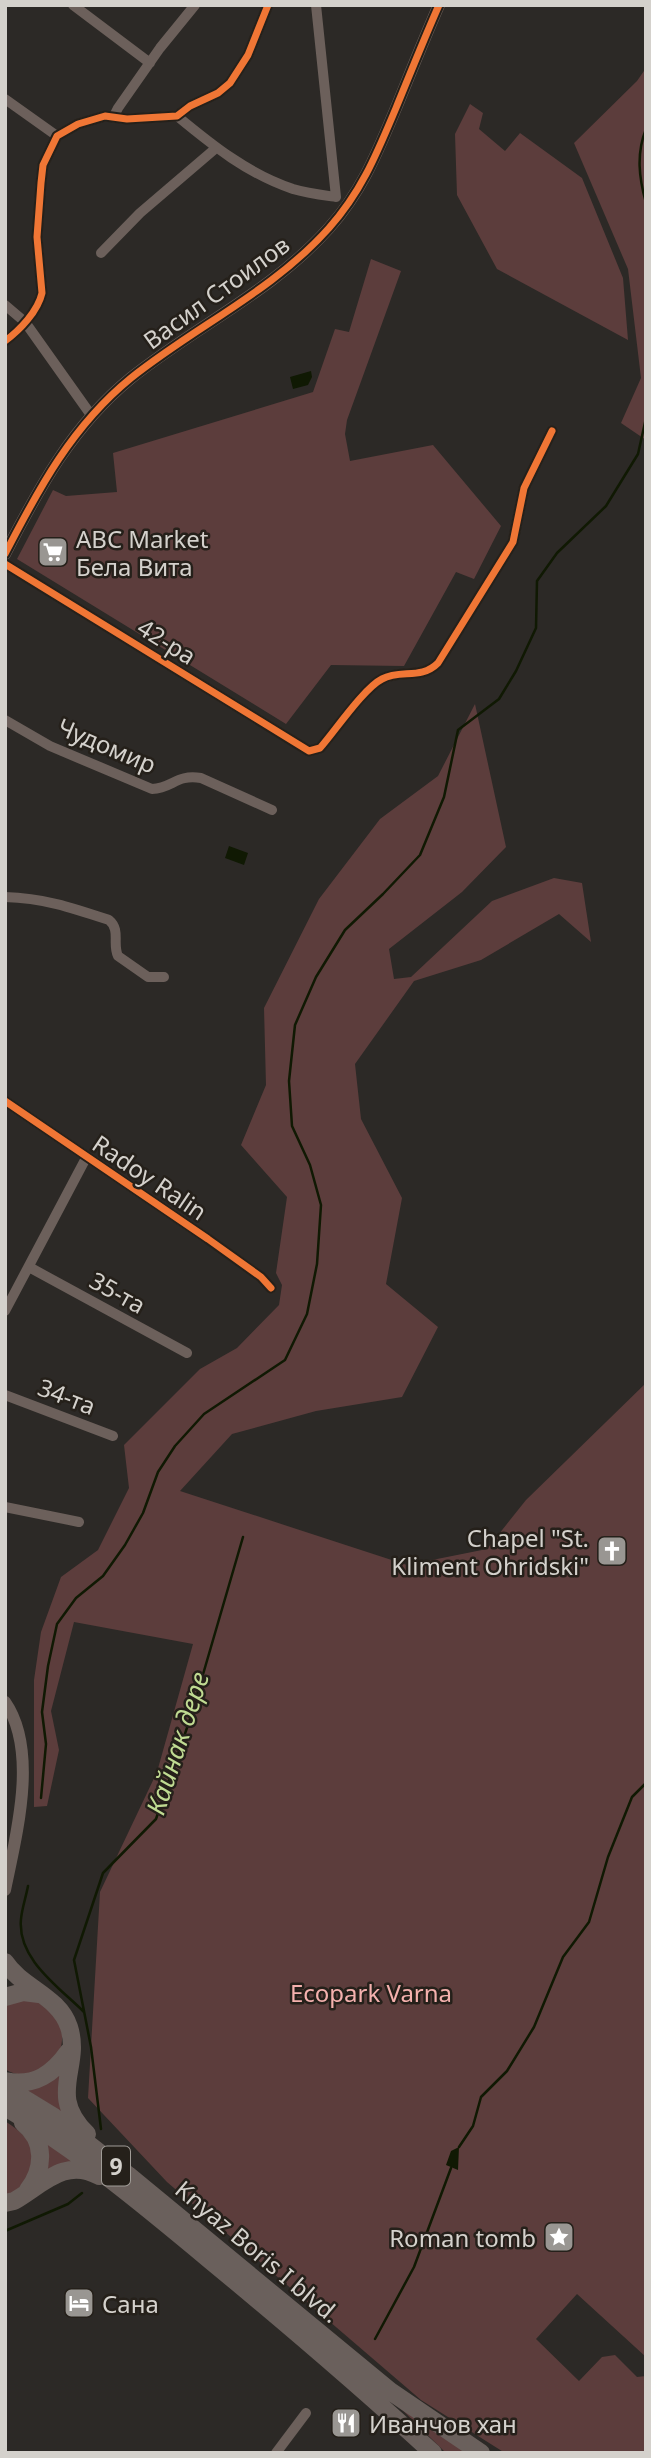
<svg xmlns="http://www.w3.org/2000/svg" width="651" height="2458" viewBox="0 0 651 2458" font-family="'Noto Sans',sans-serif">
<rect width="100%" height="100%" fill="#2c2926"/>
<!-- green -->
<path fill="#5c3d3c" d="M 646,68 L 646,440 L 621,423 L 641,378 L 628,269 L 574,143 L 637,81 Z
M 470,104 L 483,113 L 479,129 L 505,151 L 520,133 L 582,178 L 623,278 L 628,340 L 497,269 L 457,195 L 455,134 Z
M 371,259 L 401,271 L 347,420 L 345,434 L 350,461 L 433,445 L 501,526 L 474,579 L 456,572 L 404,666 L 331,665 L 286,724 L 17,559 L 53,490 L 66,496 L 117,492 L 113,453 L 313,392 L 335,329 L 349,332 Z
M 475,704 L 506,847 L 462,892 L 389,949 L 394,979 L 411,977 L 492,901 L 554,878 L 582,883 L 591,942 L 559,914 L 481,960 L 414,981 L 355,1064 L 361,1119 L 402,1198 L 386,1284 L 438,1327 L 402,1397 L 316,1411 L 232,1434 L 180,1491 L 407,1565 L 487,1549 L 526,1500 L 646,1383 L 646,2357 L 577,2294 L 536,2339 L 579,2381 L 602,2357 L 615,2355 L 637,2377 L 646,2376 L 646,2453 L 505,2453 L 421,2400 L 167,2182 L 88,2098 L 100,1892 L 157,1772 L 193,1644 L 74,1622 L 51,1711 L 59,1750 L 47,1806 L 34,1807 L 34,1680 L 41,1632 L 61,1577 L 98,1550 L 129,1488 L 124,1445 L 200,1369 L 237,1348 L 279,1305 L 282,1285 L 276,1273 L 287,1197 L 241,1145 L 266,1085 L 264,1008 L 319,899 L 380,819 L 438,776 Z
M 16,1999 C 26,2000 38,2000 47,2007 C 73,2028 64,2068 31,2073 C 21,2075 14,2075 5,2069 L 5,2002 Z
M 61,2068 L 66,2115 L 22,2087 Z
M 5,2121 C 35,2141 36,2148 28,2183 L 5,2198 Z
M 42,2134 L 77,2161 L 43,2179 Z
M 381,2389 L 473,2453 L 446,2453 Z"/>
<!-- water -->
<path fill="#101903" d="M 311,371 L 312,377 L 308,385 L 293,389 L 290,377 Z
M 229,846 L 248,853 L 244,865 L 225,858 Z
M 459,2147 L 458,2170 L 446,2165 L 451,2151 Z"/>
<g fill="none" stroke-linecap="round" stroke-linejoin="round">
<!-- stream -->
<path stroke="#101903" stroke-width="2.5" d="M 646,129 C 636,154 639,178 646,203
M 41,1798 L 46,1744 L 42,1712 L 48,1666 L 57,1624 L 76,1598 L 103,1576 L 125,1545 L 143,1513 L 158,1472 L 175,1446 L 204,1414 L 285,1360 L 307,1314 L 317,1264 L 321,1205 L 310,1165 L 292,1126 L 289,1081 L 295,1025 L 316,977 L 345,930 L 383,894 L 420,855 L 444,797 L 458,730 L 499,699 L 516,671 L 536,628 L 537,581 L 557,553 L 606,506 L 638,454 L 646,418
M 28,1886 C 26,1897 22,1908 21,1919 C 17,1959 59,1987 84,2012
M 101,2129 L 91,2047 L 74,1960 L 103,1873 L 156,1819 L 190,1719 L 243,1537
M 459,2147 L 473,2126 L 481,2097 L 507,2071 L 534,2027 L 563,1957 L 589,1922 L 608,1857 L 632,1797 L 646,1783
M 5,2231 L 68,2204 L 82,2193
M 375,2339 L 414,2267 L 451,2168"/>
<!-- minor -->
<path stroke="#6c605b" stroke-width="10" d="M 73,5 L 150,63
M 316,5 L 336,197
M 5,99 L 57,136
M 114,116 L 118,108 L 160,48 L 195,5
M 177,116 C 212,145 248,174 293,189 C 306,193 322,195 336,197
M 101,253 L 140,213 L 216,148
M 5,305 L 25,322 L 91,415
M 5,341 C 20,330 38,311 42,293 L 37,237 L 41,183 L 43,165 L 57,136 L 78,124 L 105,116 L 127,119 L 177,116 L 190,106 L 218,93 L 230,83 L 248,55 L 268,5
M 5,564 L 309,751 L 320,748 C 335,731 364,688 382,679 C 401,669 421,680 438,663 L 513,542 L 524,488 L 552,431
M 5,720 L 50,746 L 152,789 C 173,788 176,774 201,778 L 272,810
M 5,897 C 44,898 73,908 109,920 C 121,930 112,944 118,956 L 148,977 L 164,977
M 5,1101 L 208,1239 L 261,1277 L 271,1288
M 29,1267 L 187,1353
M 5,1311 L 86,1158
M 5,1395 L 113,1436
M 5,1507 L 79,1522
M 276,2453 L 306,2413"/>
<!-- tertiary -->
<path stroke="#6c605b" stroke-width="12" d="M 5,554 C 39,488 72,426 131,378 C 196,326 273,291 329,228 C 362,191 377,153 396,108 C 410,74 424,39 439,5
M 5,1702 C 39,1751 16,1836 5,1890"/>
<!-- trunk -->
<path stroke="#6a605c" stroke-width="18" d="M 5,1962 C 22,1988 59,1996 69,2027 C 82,2068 46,2094 87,2134
M 5,1997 L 23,1992 L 39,1994
M 5,2081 C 35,2087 53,2074 69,2051
M 5,2087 L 54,2117 L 128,2175 L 390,2391 L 481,2453
M 5,2107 C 79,2151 145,2206 211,2261 C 286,2323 361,2387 433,2453
M 23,2123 C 46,2141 44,2169 28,2190
M 5,2203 L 14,2201 C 42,2185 65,2157 99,2176"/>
<!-- cycleway casing -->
<g stroke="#25201a" stroke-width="11">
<path id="cycleway" d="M 5,341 C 20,330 38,311 42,293 L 37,237 L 41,183 L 43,165 L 57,136 L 78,124 L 105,116 L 127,119 L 177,116 L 190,106 L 218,93 L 230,83 L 248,55 L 268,5
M 5,554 C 39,488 72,426 131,378 C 196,326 273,291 329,228 C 362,191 377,153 396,108 C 410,74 424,39 439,5
M 5,564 L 309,751 L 320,748 C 335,731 364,688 382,679 C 401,669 421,680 438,663 L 513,542 L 524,488 L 552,431
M 5,1101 L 208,1239 L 261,1277 L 271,1288"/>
</g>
<!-- cycleway -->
<use href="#cycleway" stroke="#f07635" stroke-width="7"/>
</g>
<!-- icons -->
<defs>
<g id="supermarket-square" transform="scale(1.575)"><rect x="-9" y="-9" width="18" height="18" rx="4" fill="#999692" stroke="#25201a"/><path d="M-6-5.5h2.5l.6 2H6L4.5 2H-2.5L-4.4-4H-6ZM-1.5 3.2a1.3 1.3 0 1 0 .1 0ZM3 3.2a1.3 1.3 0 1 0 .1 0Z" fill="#fff"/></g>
<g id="church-square" transform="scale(1.575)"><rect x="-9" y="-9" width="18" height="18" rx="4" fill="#999692" stroke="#25201a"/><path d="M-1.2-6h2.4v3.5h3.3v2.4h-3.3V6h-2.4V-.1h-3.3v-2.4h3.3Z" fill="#fff"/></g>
<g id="sight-square" transform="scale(1.575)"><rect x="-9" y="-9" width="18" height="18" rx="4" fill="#999692" stroke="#25201a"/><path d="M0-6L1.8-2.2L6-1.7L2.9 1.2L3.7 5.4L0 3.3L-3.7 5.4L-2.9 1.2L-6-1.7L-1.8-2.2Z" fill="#fff"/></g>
<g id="hotel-square" transform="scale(1.575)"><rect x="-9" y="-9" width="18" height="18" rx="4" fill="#999692" stroke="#25201a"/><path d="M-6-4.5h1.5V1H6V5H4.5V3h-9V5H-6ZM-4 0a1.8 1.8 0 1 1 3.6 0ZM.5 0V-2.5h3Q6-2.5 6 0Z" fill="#fff"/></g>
<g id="restaurant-square" transform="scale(1.575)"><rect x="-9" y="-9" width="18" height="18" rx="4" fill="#999692" stroke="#25201a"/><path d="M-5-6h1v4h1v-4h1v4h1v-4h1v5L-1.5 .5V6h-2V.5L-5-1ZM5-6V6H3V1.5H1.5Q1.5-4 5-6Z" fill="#fff"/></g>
</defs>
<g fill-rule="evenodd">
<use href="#supermarket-square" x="53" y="552"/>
<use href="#church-square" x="612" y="1551"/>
<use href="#sight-square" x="559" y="2237"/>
<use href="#hotel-square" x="79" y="2303"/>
<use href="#restaurant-square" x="346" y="2423"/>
</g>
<g text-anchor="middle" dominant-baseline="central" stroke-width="5" stroke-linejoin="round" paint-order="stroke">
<!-- shield labels -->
<rect fill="#25201a" stroke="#a09c97" stroke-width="2" x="102" y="2146.5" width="28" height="39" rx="5"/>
<g font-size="23" font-weight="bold" fill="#d4d1cc">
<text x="116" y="2166">9</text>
</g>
<!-- street labels -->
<g font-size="24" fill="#d4d1cc" stroke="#25201a">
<text transform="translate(216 292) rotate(-36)">Васил Стоилов</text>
<text transform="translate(167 641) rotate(32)">42-ра</text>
<text transform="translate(107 745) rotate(23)">Чудомир</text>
<text transform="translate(150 1177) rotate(34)">Radoy Ralin</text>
<text transform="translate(118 1292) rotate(29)">35-та</text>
<text transform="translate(67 1396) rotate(21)">34-та</text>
<text transform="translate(258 2251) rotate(40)">Knyaz Boris I blvd.</text>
</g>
<!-- poi labels -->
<g font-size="24" fill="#d4d1cc" stroke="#25201a" text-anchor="start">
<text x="76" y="538">ABC Market<tspan x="76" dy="28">Бела Вита</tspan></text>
<text x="589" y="1537" text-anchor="end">Chapel "St.<tspan x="589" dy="28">Kliment Ohridski"</tspan></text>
<text x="536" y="2237" text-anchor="end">Roman tomb</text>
<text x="102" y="2303">Сана</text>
<text x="369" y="2423">Иванчов хан</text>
</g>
<!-- park labels -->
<g font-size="24" fill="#f5b1ae" stroke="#25201a">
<text x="371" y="1992">Ecopark Varna</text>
</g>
<!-- water labels -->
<g font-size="26" font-style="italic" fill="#c0db92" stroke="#25201a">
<text transform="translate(177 1743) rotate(-72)">Кайнак дере</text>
</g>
</g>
<!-- border -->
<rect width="651" height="2458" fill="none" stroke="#d4d1cc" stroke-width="14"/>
</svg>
